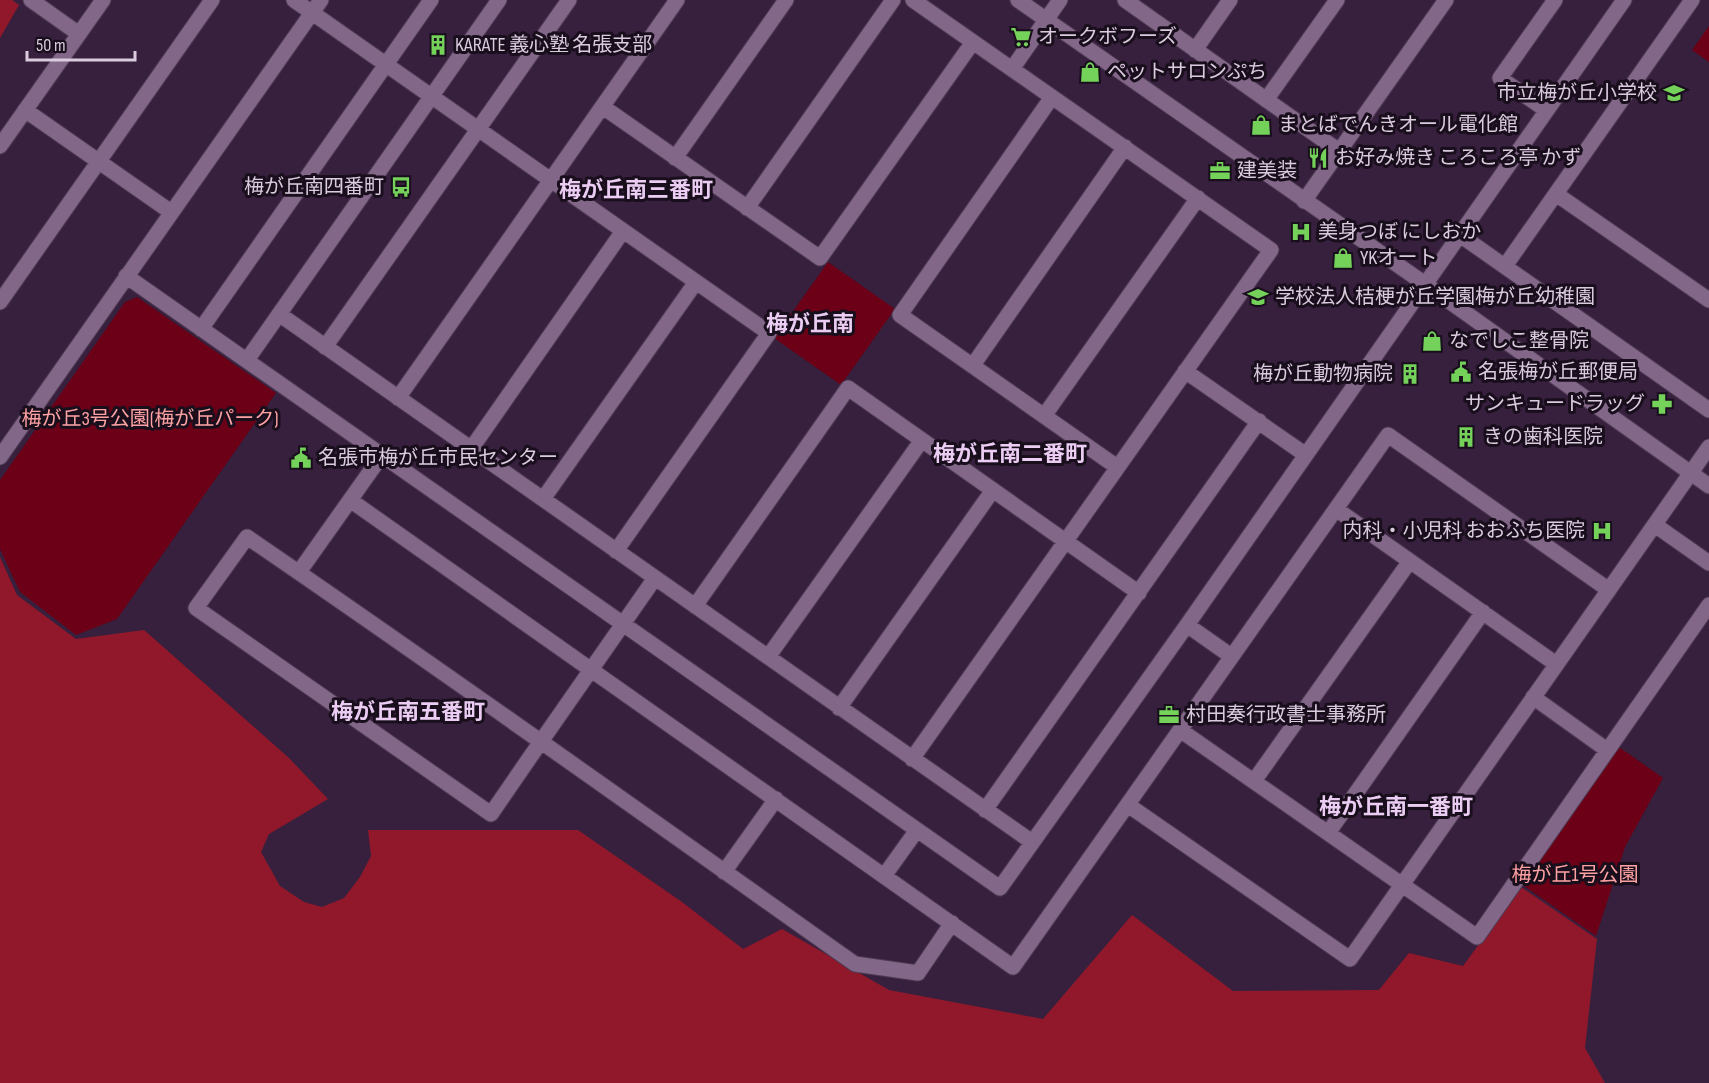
<svg xmlns="http://www.w3.org/2000/svg" width="1709" height="1083" viewBox="0 0 1709 1083" font-family="'Sofia Sans Condensed','Noto Sans JP',sans-serif">
<rect width="100%" height="100%" fill="#37203d"/>
<!-- green -->
<path fill="#6b0017" d="M 1709,26 L 1709,62 L 1692,50 Z
M 828,262 L 895,309 L 841,385 L 774,338 Z
M 137,297 L 276,393 L 117,619 L 76,635 L 20,592 L 0,549 L 0,480 L 125,302 Z
M 1619,747 L 1663,778 L 1625,847 L 1596,936 L 1521,884 Z"/>
<!-- forest -->
<path fill="#91182a" d="M 0,0 L 12,0 L 19,5 L 0,38 Z
M 0,557 L 17,595 L 76,639 L 144,630 L 289,758 L 328,799 L 269,834 L 261,852 L 280,886 L 304,902 L 322,907 L 344,898 L 360,877 L 371,856 L 368,830 L 578,830 L 682,902 L 743,949 L 782,929 L 889,990 L 1043,1019 L 1132,915 L 1233,991 L 1379,990 L 1409,953 L 1463,966 L 1521,887 L 1597,939 L 1585,1048 L 1605,1083 L 0,1083 Z"/>
<g fill="none" stroke-linecap="round" stroke-linejoin="round">
<!-- minor casing -->
<g stroke="#4f3b54" stroke-width="17">
<path id="minor" d="M 31,0 L 79,34
M 294,0 L 769,333 L 616,551
M 1125,0 L 1339,151
M 1195,50 L 1230,0
M 1012,69 L 1060,0
M 1052,97 L 900,315 L 1117,467
M 1266,100 L 1337,0
M 603,107 L 820,258 L 973,42
M 25,110 L 171,212
M 1546,110 L 1500,78 L 1555,0
M 0,146 L 103,0
M 675,158 L 786,0
M 1556,194 L 1709,300
M 1304,201 L 1446,0
M 747,208 L 893,0
M 1460,235 L 1709,410
M 1505,266 L 1692,0
M 126,276 L 1000,888 L 1187,625 L 1624,0
M 0,302 L 212,0
M 279,314 L 1032,842
M 201,329 L 431,0
M 325,347 L 569,0
M 247,360 L 499,0
M 973,365 L 1125,147
M 1185,371 L 1306,455
M 398,398 L 677,0
M 1044,416 L 1198,198
M 471,449 L 623,231
M 0,457 L 321,0
M 543,499 L 696,282
M 350,500 L 1013,967 L 1388,435 L 1609,590
M 1336,509 L 1556,664
M 1655,525 L 1709,563
M 299,572 L 382,455
M 655,578 C 600,657 545,735 491,814 L 196,608 L 247,537 C 452,677 653,821 855,964 L 918,973 L 952,923
M 695,606 L 848,388 L 1139,593
M 1187,625 L 1231,656
M 768,657 L 922,440
M 1533,697 L 1607,750
M 839,708 L 993,490
M 1180,730 L 1477,937 L 1709,605
M 912,759 L 1271,250 L 913,0
M 1254,781 L 1410,561
M 1128,805 L 1350,959 L 1709,447
M 985,810 L 1259,421
M 1328,833 L 1483,612
M 724,872 L 776,799
M 884,876 L 917,830"/>
</g>
<!-- tertiary casing -->
<g stroke="#4f3b54" stroke-width="17">
<path id="tertiary" d="M 1018,0 L 1425,284 L 1709,486"/>
</g>
<!-- minor -->
<use href="#minor" stroke="#826789" stroke-width="15"/>
<!-- tertiary -->
<use href="#tertiary" stroke="#826789" stroke-width="15"/>
</g>
<!-- icons -->
<defs>
<g id="supermarket-bare" transform="scale(1.62)"><path d="M-6-5.5h2.5l.6 2H6L4.5 2H-2.5L-4.4-4H-6ZM-1.5 3.2a1.3 1.3 0 1 0 .1 0ZM3 3.2a1.3 1.3 0 1 0 .1 0Z" fill="#74d25b" stroke="#190e1c" stroke-width="2.5" paint-order="stroke"/></g>
<g id="building-bare" transform="scale(1.62)"><path d="M-4-6H4V6H1V3H-1V6H-4ZM-2.5-4.3h1.7v1.8h-1.7ZM.8-4.3h1.7v1.8H.8ZM-2.5-1h1.7V.8h-1.7ZM.8-1h1.7V.8H.8Z" fill="#74d25b" stroke="#190e1c" stroke-width="2.5" paint-order="stroke"/></g>
<g id="shop-bare" transform="scale(1.62)"><path d="M-5-2.5h2.3a2.7 3.5 0 0 1 5.4 0H5L5.5 6h-11ZM-1.5-2.5h3a1.5 2.3 0 0 0-3 0Z" fill="#74d25b" stroke="#190e1c" stroke-width="2.5" paint-order="stroke"/></g>
<g id="school-bare" transform="scale(1.62)"><path d="M0-5L7-2L0 1L-7-2ZM-4 1L0 2.5L4 1V4Q0 6-4 4Z" fill="#74d25b" stroke="#190e1c" stroke-width="2.5" paint-order="stroke"/></g>
<g id="restaurant-bare" transform="scale(1.62)"><path d="M-5-6h1v4h1v-4h1v4h1v-4h1v5L-1.5 .5V6h-2V.5L-5-1ZM5-6V6H3V1.5H1.5Q1.5-4 5-6Z" fill="#74d25b" stroke="#190e1c" stroke-width="2.5" paint-order="stroke"/></g>
<g id="office-bare" transform="scale(1.62)"><path d="M-6-3h4V-5.5h4V-3h4V5H-6ZM-1-4.5V-3h2v-1.5ZM-6 0V1H6V0Z" fill="#74d25b" stroke="#190e1c" stroke-width="2.5" paint-order="stroke"/></g>
<g id="bus-bare" transform="scale(1.62)"><path d="M-5-6H5V4H4V6H2V4H-2V6H-4V4H-5ZM-3.5-4V0h7V-4ZM-3.5 1.2v1.5H-2V1.2ZM2 1.2v1.5H3.5V1.2Z" fill="#74d25b" stroke="#190e1c" stroke-width="2.5" paint-order="stroke"/></g>
<g id="hospital-bare" transform="scale(1.62)"><path d="M-5-5h3v3.5h4V-5h3V5h-3V1.5h-4V5h-3Z" fill="#74d25b" stroke="#190e1c" stroke-width="2.5" paint-order="stroke"/></g>
<g id="civic-bare" transform="scale(1.62)"><path d="M-.6-6.5H3V-4.5H.6V-3L4-1V1h2V6H-6V1h2V-1L-.6-3ZM-1.2 2.5V6h2.4V2.5Z" fill="#74d25b" stroke="#190e1c" stroke-width="2.5" paint-order="stroke"/></g>
<g id="pharmacy-bare" transform="scale(1.62)"><path d="M-2-6h4v4h4v4h-4v4h-4v-4h-4v-4h4Z" fill="#74d25b" stroke="#190e1c" stroke-width="2.5" paint-order="stroke"/></g>
</defs>
<g fill-rule="evenodd">
<use href="#supermarket-bare" x="1021" y="37"/>
<use href="#building-bare" x="438" y="45"/>
<use href="#shop-bare" x="1090" y="72"/>
<use href="#school-bare" x="1674" y="93"/>
<use href="#shop-bare" x="1261" y="125"/>
<use href="#restaurant-bare" x="1318" y="158"/>
<use href="#office-bare" x="1220" y="171"/>
<use href="#bus-bare" x="401" y="187"/>
<use href="#hospital-bare" x="1301" y="232"/>
<use href="#shop-bare" x="1343" y="258"/>
<use href="#school-bare" x="1258" y="297"/>
<use href="#shop-bare" x="1432" y="341"/>
<use href="#civic-bare" x="1461" y="372"/>
<use href="#building-bare" x="1410" y="374"/>
<use href="#pharmacy-bare" x="1662" y="404"/>
<use href="#building-bare" x="1466" y="437"/>
<use href="#civic-bare" x="301" y="458"/>
<use href="#hospital-bare" x="1602" y="531"/>
<use href="#office-bare" x="1169" y="715"/>
</g>
<g text-anchor="middle" dominant-baseline="central" stroke-width="6" stroke-linejoin="round" paint-order="stroke">
<!-- poi labels -->
<g font-size="20" fill="#dacbde" stroke="#190e1c" text-anchor="start">
<text x="1038" y="37">オークボフーズ</text>
<text x="455" y="45">KARATE 義心塾 名張支部</text>
<text x="1107" y="72">ペットサロンぷち</text>
<text x="1657" y="93" text-anchor="end">市立梅が丘小学校</text>
<text x="1278" y="125">まとばでんきオール電化館</text>
<text x="1335" y="158">お好み焼き ころころ亭 かず</text>
<text x="1237" y="171">建美装</text>
<text x="384" y="187" text-anchor="end">梅が丘南四番町</text>
<text x="1318" y="232">美身つぼ にしおか</text>
<text x="1360" y="258">YKオート</text>
<text x="1275" y="297">学校法人桔梗が丘学園梅が丘幼稚園</text>
<text x="1449" y="341">なでしこ整骨院</text>
<text x="1478" y="372">名張梅が丘郵便局</text>
<text x="1393" y="374" text-anchor="end">梅が丘動物病院</text>
<text x="1645" y="404" text-anchor="end">サンキュードラッグ</text>
<text x="1483" y="437">きの歯科医院</text>
<text x="318" y="458">名張市梅が丘市民センター</text>
<text x="1585" y="531" text-anchor="end">内科・小児科 おおふち医院</text>
<text x="1186" y="715">村田奏行政書士事務所</text>
</g>
<!-- park labels -->
<g font-size="20" fill="#fea1a2" stroke="#190e1c">
<text x="150" y="419">梅が丘3号公園(梅が丘パーク)</text>
<text x="1575" y="875">梅が丘1号公園</text>
</g>
<!-- quarter labels -->
<g font-size="22" font-weight="bold" fill="#ebcdf3" stroke="#190e1c">
<text x="636" y="190">梅が丘南三番町</text>
<text x="810" y="324">梅が丘南</text>
<text x="1010" y="454">梅が丘南二番町</text>
<text x="408" y="712">梅が丘南五番町</text>
<text x="1396" y="807">梅が丘南一番町</text>
</g>
</g>
<!-- scale -->
<path d="M27 51v9h108v-9" fill="none" stroke="#dacbde" stroke-width="3"/>
<text x="36" y="51" font-size="18" fill="#dacbde" stroke="#190e1c" stroke-width="4.5" paint-order="stroke">50 m</text>
</svg>
